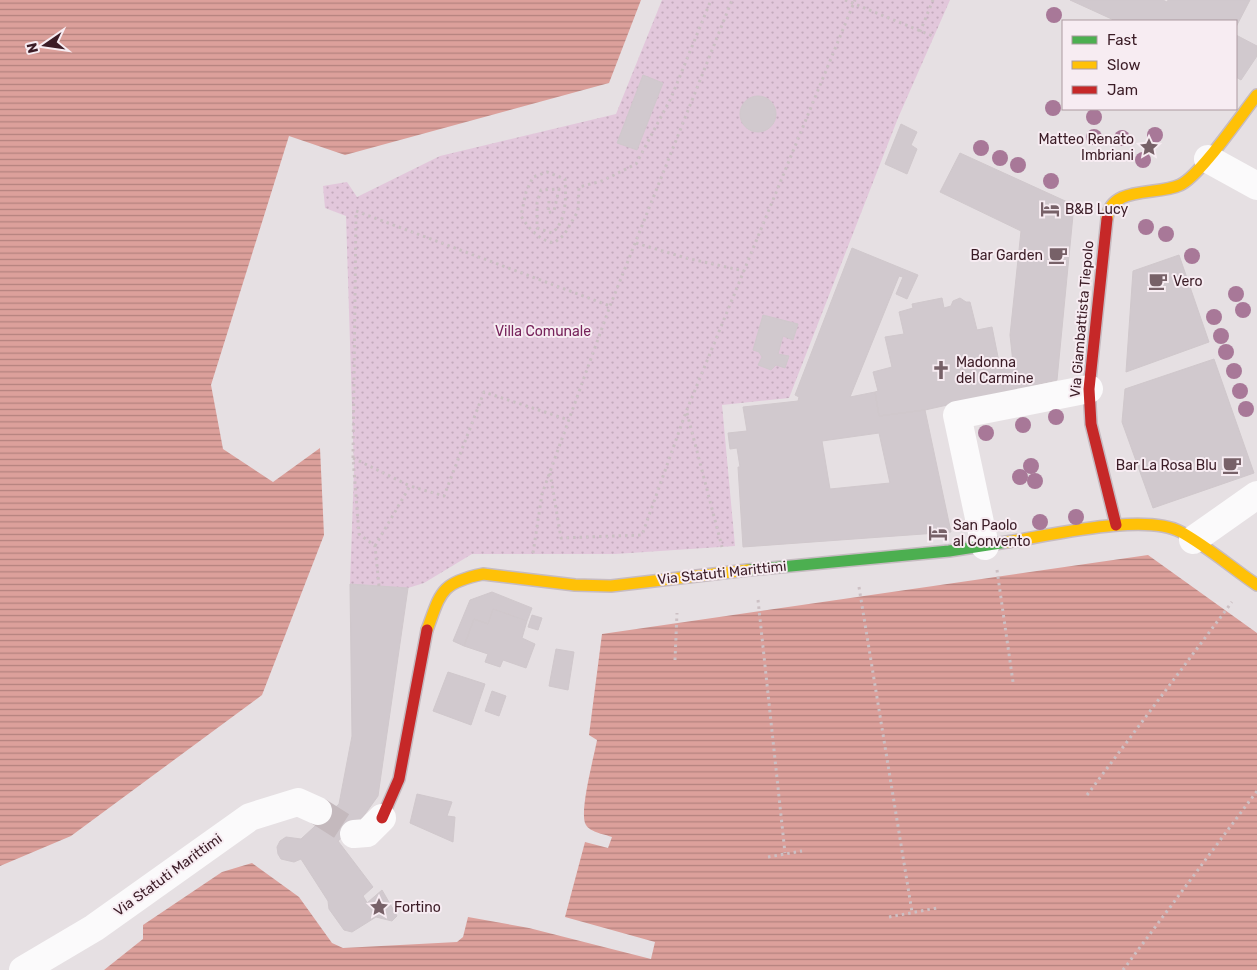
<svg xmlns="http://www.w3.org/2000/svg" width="1257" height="970" viewBox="0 0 1257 970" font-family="Rubik,sans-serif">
<defs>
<pattern id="park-dots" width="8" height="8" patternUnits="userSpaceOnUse" patternTransform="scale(1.25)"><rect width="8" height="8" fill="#e2c7db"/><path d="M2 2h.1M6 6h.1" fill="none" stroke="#c3aabc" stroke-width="1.8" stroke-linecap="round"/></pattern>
<pattern id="water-rules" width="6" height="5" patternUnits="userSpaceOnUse" patternTransform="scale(1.25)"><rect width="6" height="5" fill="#dca09b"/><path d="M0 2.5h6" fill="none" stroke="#b4827e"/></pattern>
</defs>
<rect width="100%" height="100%" fill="#e6e0e3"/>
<!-- park -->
<path fill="url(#park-dots)" d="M 662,0 L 950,0 L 898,118 L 789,398 L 722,405 L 735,546 L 615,554 L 472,554 L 424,583 L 408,588 L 350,584 L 354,470 L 346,216 L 325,208 L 323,186 L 347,182 L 357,197 L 440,156 L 616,114 Z"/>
<!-- water -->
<path fill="url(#water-rules)" d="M 0,0 L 641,0 L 609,83 L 345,155 L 289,136 L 211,385 L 223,449 L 273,482 L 320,448 L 324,535 L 262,695 L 71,836 L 0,866 Z
M 1148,555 L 1257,633 L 1257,970 L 104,970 L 143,939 L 143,925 L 222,872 L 252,863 L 299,897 L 332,943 L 343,948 L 457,942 L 463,937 L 468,917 L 529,928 L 651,959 L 655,942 L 565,917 L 585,842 L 608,848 L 612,837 C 604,834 588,832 585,823 C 580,808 594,757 597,740 L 589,735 L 602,634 Z"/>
<!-- building -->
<path fill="#d1c9ce" stroke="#d0c8cc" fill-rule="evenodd" d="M 1070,0 L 1163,0 L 1167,2 L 1168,0 L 1250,0 L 1236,27 L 1236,21 L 1116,21 Z
M 1236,35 L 1257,46 L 1257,56 L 1241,80 L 1236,77 Z
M 643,75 L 663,83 L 637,150 L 617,143 Z
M740 114a18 18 0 1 1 36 0a18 18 0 1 1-36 0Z
M 901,124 L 917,132 L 911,145 L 917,149 L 907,174 L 885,164 Z
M 960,153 L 1074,205 L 1057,380 L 1005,392 L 999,365 L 1013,363 L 1010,335 L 1021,231 L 940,192 Z
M 852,248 L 918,275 L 907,299 L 896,294 L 903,277 L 899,276 L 850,397 L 875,392 L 879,416 L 925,410 L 951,532 L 743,547 L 738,467 L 740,467 L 737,448 L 730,449 L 728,433 L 747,431 L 743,407 L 798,401 L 799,397 L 795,395 ZM 879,433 L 890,483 L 830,489 L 822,441 Z
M 1179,255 L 1209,342 L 1126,372 L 1133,271 Z
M 942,298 L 944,308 L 951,306 L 953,301 L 960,298 L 966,302 L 970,302 L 977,330 L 992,327 L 1005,392 L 925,410 L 879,416 L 875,392 L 878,391 L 873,372 L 892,367 L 885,337 L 904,334 L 899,312 L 913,308 L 912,304 Z
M 763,315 L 798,324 L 793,340 L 783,336 L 778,354 L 789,356 L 785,368 L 776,365 L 771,370 L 758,365 L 762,357 L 759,352 L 753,350 Z
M 1214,359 L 1254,473 L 1153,508 L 1122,422 L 1125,389 Z
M 350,584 L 408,588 L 378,796 L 360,821 L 338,841 L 373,887 L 363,896 L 376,917 L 352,932 L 344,930 L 329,909 L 328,901 L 301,859 L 294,862 L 281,859 L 278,854 L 277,847 L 280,841 L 286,837 L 301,839 L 339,804 L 352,736 Z
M 492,592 L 532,608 L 527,621 L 493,609 L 488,624 L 474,619 L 464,646 L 453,641 L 470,600 Z
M 493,609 L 527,621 L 522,638 L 535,644 L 526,668 L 503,660 L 500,667 L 485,662 L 488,654 L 464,646 L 474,619 L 488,624 Z
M 532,615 L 542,618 L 538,630 L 528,627 Z
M 556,649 L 574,652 L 568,690 L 549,686 Z
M 448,672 L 485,684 L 471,725 L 433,711 Z
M 492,691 L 506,696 L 499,716 L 485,711 Z
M 417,794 L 452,802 L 447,816 L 455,817 L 453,842 L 410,823 Z
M 382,890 L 397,916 L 392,921 L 376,917 L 367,903 Z"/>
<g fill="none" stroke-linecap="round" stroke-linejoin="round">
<!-- street-tunnel -->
<path stroke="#c4b9bd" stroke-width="28" stroke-dasharray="28 14" stroke-linecap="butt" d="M 318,811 L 354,834"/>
<!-- fast casing -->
<g stroke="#c6bbc1" stroke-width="14">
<path id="fast" d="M 748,570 L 949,551 L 1007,542"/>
</g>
<!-- slow casing -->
<g stroke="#c6bbc1" stroke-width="14">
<path id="slow" d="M 1107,219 C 1110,185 1157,196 1180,185 C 1199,177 1242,114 1257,95
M 1007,542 C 1048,536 1145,512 1181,532 C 1208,547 1232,568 1257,585
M 427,630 C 441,592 440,583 483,574 L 575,585 L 611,586 L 748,570"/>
</g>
<!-- jam casing -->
<g stroke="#c6bbc1" stroke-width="14">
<path id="jam" d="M 1107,219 L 1089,389 L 1091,424 L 1116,525
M 382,818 L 399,779 L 427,630"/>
</g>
<!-- path -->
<path stroke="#ccc0c4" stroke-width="3" stroke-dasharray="2.5 4" stroke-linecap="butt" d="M 845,0 L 935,37
M 920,32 L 933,0
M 549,201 L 548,213 L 554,211 L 559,189 L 541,190 L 537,203 L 537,228 L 552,233 C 567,221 566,197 565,179 L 547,172 L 533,177 L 526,192 L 521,216 C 529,229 539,240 554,243 L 564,235 L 578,211 L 579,187 L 602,181 L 636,164 L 671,98 L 711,0
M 636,243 L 686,258 L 744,271
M 687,413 L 722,547
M 353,458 L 410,486
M 550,473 L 561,538 L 642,535 L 686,412 L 855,0
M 375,546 L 410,486 L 444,496 L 484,392 L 569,420
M 533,553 L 542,494 L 610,306 L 732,0
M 997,570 L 1013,682
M 379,586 L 375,546 L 359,534 L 353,458 L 356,211 L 610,306
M 859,587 L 912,912
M 758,600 L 785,853
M 675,660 L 677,613
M 1087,795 L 1232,602
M 768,857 L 802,851
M 889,917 L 937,908
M 1123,970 L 1257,791"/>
<!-- street -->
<path stroke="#fbfafb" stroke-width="28" d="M 1208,159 L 1257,186
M 1193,540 L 1257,495
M 985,546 L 957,415 L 1089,389
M 354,834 L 367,833 L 382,818
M 23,970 L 94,928 L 250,817 L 298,802 L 318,811"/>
<!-- fast -->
<use href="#fast" stroke="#4caf50" stroke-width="11"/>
<!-- slow -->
<use href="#slow" stroke="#ffc107" stroke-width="11"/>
<!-- jam -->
<use href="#jam" stroke="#c62828" stroke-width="11"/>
</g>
<!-- trees -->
<g fill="#a87898">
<circle cx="1054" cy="15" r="8"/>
<circle cx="1053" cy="108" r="8"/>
<circle cx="1094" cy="117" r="8"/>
<circle cx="1155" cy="135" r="8"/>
<circle cx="1094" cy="137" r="8"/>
<circle cx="1122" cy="138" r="8"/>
<circle cx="981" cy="148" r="8"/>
<circle cx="1000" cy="158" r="8"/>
<circle cx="1143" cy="160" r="8"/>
<circle cx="1018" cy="165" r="8"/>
<circle cx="1051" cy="181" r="8"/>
<circle cx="1146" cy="227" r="8"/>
<circle cx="1166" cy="234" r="8"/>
<circle cx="1192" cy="256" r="8"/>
<circle cx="1236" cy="294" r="8"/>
<circle cx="1243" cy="310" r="8"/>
<circle cx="1214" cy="317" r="8"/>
<circle cx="1221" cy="336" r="8"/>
<circle cx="1226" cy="352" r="8"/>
<circle cx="1234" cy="371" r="8"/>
<circle cx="1240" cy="391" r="8"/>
<circle cx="1246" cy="409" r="8"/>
<circle cx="1056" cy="417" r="8"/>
<circle cx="1023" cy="425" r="8"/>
<circle cx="986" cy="433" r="8"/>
<circle cx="1031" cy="466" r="8"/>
<circle cx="1020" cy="477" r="8"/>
<circle cx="1035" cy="481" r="8"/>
<circle cx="1076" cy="517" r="8"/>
<circle cx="1040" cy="522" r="8"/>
</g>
<!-- icons -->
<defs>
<g id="sight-bare" transform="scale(1.5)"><path d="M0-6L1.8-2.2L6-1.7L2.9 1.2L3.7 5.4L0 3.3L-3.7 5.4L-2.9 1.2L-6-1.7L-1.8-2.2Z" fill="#776168" stroke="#f7ecf2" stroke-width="2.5" paint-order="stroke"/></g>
<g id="hotel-bare" transform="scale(1.5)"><path d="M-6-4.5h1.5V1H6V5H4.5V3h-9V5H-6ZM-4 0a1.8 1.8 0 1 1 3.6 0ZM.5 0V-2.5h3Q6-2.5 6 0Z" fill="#776168" stroke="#f7ecf2" stroke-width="2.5" paint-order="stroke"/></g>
<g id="cafe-bare" transform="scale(1.5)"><path d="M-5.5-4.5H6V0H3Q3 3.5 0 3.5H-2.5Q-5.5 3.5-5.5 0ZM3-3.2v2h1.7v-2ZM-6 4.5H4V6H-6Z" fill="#776168" stroke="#f7ecf2" stroke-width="2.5" paint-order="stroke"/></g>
<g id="church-bare" transform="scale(1.5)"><path d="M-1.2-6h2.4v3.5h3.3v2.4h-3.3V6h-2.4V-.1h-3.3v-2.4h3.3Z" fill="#776168" stroke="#f7ecf2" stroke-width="2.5" paint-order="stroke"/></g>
</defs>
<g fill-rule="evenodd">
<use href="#sight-bare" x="1149" y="147"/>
<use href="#hotel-bare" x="1050" y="209"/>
<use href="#cafe-bare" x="1058" y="255"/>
<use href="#cafe-bare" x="1158" y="281"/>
<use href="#church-bare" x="941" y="370"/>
<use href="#cafe-bare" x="1232" y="465"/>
<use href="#hotel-bare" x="938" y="533"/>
<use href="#sight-bare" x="379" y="907"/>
</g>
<g text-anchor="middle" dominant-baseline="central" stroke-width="4" stroke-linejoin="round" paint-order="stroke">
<!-- poi labels -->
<g font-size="14" fill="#3b1c26" stroke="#f7ecf2" text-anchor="start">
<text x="1134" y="139" text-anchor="end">Matteo Renato<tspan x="1134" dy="16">Imbriani</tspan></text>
<text x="1065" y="209">B&amp;B Lucy</text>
<text x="1043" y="255" text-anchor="end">Bar Garden</text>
<text x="1173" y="281">Vero</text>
<text x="956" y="362">Madonna<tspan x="956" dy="16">del Carmine</tspan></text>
<text x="1217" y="465" text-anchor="end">Bar La Rosa Blu</text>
<text x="953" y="525">San Paolo<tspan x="953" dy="16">al Convento</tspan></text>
<text x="394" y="907">Fortino</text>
</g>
<!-- street labels -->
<g font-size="14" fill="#3b1c26" stroke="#f7ecf2">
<text transform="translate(1082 319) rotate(-85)">Via Giambattista Tiepolo</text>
<text transform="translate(722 573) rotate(-6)">Via Statuti Marittimi</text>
<text transform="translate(168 875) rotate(-36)">Via Statuti Marittimi</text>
</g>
<!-- park labels -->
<g font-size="14" fill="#76225a" stroke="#f7ecf2">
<text x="543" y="331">Villa Comunale</text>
</g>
</g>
<!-- legend -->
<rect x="1062" y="20" width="175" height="90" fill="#f7ecf2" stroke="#ac99a0"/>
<rect x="1072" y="36" width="25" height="8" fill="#4caf50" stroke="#ac99a0"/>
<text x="1107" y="45" font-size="15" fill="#3b1c26">Fast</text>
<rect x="1072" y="61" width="25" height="8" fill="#ffc107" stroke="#ac99a0"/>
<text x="1107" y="70" font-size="15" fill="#3b1c26">Slow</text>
<rect x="1072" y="86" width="25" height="8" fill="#c62828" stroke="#ac99a0"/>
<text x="1107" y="95" font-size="15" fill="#3b1c26">Jam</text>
<!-- north arrow -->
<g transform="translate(45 45) rotate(257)" stroke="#f7ecf2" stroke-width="4" paint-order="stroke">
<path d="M0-4L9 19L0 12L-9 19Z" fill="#3b1c26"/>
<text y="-8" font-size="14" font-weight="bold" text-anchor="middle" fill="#3b1c26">N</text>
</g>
</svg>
